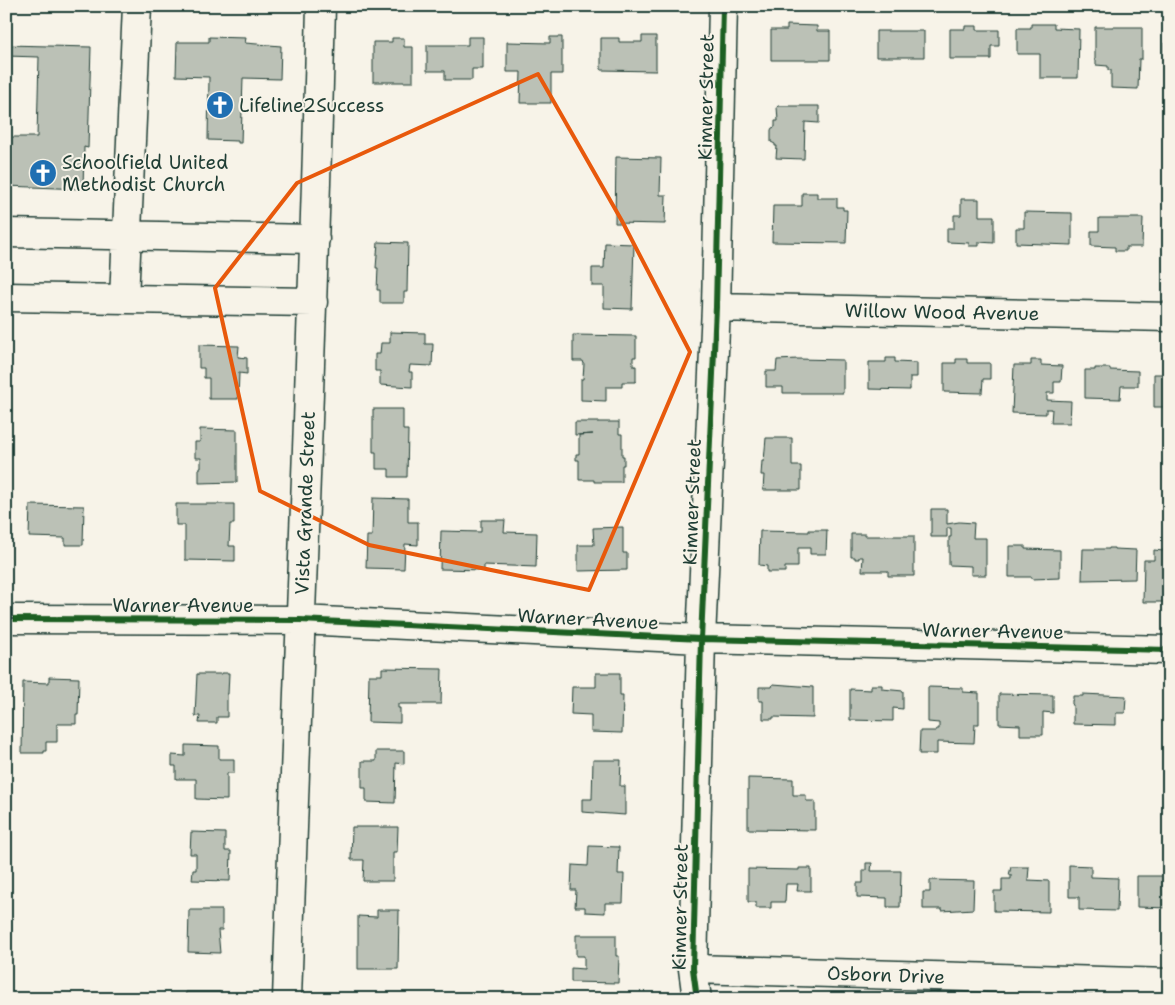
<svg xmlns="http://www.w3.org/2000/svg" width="1175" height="1005" viewBox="0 0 1175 1005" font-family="'Shantell Sans',sans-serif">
<rect width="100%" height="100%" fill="#f7f3e8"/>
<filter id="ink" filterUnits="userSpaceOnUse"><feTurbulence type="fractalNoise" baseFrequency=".02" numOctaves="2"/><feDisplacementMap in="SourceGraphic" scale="10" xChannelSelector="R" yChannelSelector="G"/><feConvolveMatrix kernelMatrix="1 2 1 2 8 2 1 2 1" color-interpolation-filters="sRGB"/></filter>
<g filter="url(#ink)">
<!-- building -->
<path fill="#bbc1b6" stroke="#1f3d34" d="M 1031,24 L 1054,24 L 1054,28 L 1079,29 L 1078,78 L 1040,78 L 1040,54 L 1017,54 L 1017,28 L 1031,28 Z
M 787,25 L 817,26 L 817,31 L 830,31 L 830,60 L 771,60 L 771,30 L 787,30 Z
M 965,26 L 977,26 L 977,30 L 999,30 L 999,46 L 991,46 L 991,59 L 950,59 L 950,29 L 965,29 Z
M 1095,27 L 1142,27 L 1142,59 L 1139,59 L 1138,89 L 1111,88 L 1111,70 L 1108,70 L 1108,66 L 1096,65 L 1096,60 L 1095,60 Z
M 876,31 L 924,31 L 924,57 L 876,57 Z
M 642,36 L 656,36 L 656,71 L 601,70 L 601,38 L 619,38 L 619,42 L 642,42 Z
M 209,37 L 246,38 L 245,43 L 281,46 L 280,79 L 243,78 L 241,143 L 238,143 L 238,141 L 208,140 L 209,77 L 176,76 L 177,42 L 209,42 Z
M 468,37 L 483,37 L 483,69 L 472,69 L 472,80 L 445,80 L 445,71 L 427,71 L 427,45 L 468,45 Z
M 550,37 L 562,37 L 562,74 L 551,74 L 551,103 L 520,103 L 521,72 L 507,72 L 507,42 L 550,43 Z
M 392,38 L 404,38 L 404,47 L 413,47 L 413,82 L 373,82 L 373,42 L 392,42 Z
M 1164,43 L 1169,43 L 1169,76 L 1164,76 Z
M 6,45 L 91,47 L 88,148 L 84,147 L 83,189 L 6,186 L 6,137 L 37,137 L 39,57 L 6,56 Z
M 778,106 L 819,106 L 819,123 L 805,122 L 804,159 L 776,158 L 777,146 L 775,146 L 775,144 L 771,142 L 771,130 L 772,128 L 775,127 L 775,121 L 778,121 L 777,107 Z
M 616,157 L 661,158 L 660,195 L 666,195 L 665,224 L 615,223 Z
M 802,193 L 817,193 L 817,198 L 837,198 L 837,207 L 843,207 L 843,210 L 847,210 L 846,243 L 772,242 L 773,206 L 802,206 Z
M 961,199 L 979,199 L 979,216 L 994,216 L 994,243 L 979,242 L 979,246 L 969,246 L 969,243 L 947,242 L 947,228 L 954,228 L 954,215 L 961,215 Z
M 1024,212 L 1072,213 L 1072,245 L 1016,243 L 1016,228 L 1024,228 Z
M 1099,218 L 1143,218 L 1142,247 L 1126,247 L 1126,251 L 1115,251 L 1115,247 L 1091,246 L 1091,231 L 1099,231 Z
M 378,242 L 408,243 L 407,292 L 404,292 L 404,303 L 380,303 L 380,290 L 377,290 L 378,268 L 376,268 Z
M 605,243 L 634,244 L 632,309 L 604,308 L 604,286 L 592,286 L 592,268 L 604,268 Z
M 390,332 L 425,333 L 425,344 L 433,344 L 432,366 L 410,365 L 409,372 L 412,372 L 412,387 L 380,385 L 380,371 L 375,371 L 375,354 L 380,354 L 381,343 L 390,343 Z
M 573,335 L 636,336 L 636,357 L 633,357 L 633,366 L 636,366 L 636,382 L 622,382 L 622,387 L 606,387 L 606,401 L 581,400 L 581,379 L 583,379 L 584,364 L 583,361 L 573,361 Z
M 199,345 L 239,346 L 238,357 L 247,358 L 247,374 L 239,373 L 238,399 L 209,399 L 209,378 L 204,378 L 204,368 L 199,368 Z
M 886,358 L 895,358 L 895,362 L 917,363 L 917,377 L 910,377 L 910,390 L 869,389 L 869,362 L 886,362 Z
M 798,359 L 843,360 L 843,393 L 783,393 L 783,387 L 766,387 L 766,371 L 776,371 L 777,360 Z
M 956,359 L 967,359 L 967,363 L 990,363 L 990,379 L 983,379 L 982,393 L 944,392 L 944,363 L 956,363 Z
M 1031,360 L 1041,360 L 1041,365 L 1062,366 L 1061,382 L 1054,382 L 1054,393 L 1047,393 L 1047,400 L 1071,401 L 1070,423 L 1051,423 L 1052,409 L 1046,409 L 1046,414 L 1012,413 L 1014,365 L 1031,365 Z
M 1095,368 L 1110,368 L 1110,370 L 1138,371 L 1138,386 L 1121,386 L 1120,399 L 1085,398 L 1085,370 L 1095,370 Z
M 1154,374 L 1169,374 L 1169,407 L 1154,407 Z
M 373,409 L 403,409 L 403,430 L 408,430 L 407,477 L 389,477 L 389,469 L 376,469 L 376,452 L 373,452 Z
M 575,422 L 619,422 L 619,434 L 622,434 L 622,456 L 624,456 L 624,465 L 622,465 L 622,482 L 594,482 L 594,480 L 579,480 L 579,460 L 576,460 L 576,454 L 579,454 L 579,435 L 593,434 L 575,435 Z
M 200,429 L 237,430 L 237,482 L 199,483 L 199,468 L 201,468 L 201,458 L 195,458 L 195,442 L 200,442 Z
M 766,438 L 792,438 L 792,466 L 801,466 L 801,490 L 763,490 L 764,475 L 761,475 L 762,461 L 764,461 Z
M 373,498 L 408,499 L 408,522 L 418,522 L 418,545 L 405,544 L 404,569 L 366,568 L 367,536 L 372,536 Z
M 176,504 L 234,504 L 234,524 L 230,524 L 229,546 L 235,546 L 235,561 L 185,560 L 185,525 L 176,525 Z
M 30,505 L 84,506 L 83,545 L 65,545 L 65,538 L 29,537 Z
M 931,509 L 947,509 L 947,524 L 959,522 L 974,523 L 973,538 L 986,538 L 986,575 L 971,575 L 971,566 L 949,565 L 949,537 L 951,537 L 951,528 L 947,528 L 947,537 L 931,537 Z
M 481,520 L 505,520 L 504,532 L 537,533 L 536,567 L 484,565 L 484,570 L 440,569 L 441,531 L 481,532 Z
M 623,527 L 623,553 L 627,553 L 627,570 L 578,571 L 578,545 L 594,545 L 593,528 Z
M 809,530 L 827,530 L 826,554 L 810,554 L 810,548 L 798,548 L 798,567 L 785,567 L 785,572 L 767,572 L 767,566 L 759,565 L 760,531 L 809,532 Z
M 851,534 L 865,534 L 865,536 L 914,536 L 914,576 L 888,576 L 888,571 L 862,571 L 863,557 L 859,557 L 859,559 L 855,559 L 855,557 L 851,557 Z
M 1009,546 L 1025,546 L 1025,549 L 1060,550 L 1060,578 L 1032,579 L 1032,577 L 1009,577 Z
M 1109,548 L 1114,548 L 1114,549 L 1136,550 L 1135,579 L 1082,580 L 1083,549 L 1109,549 Z
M 1163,549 L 1169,549 L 1169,593 L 1165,593 L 1165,602 L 1143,602 L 1144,560 L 1154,560 L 1154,550 L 1163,551 Z
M 382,668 L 442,669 L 441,704 L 398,704 L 398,708 L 400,708 L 400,723 L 368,722 L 369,675 L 382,675 Z
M 222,673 L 229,673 L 228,694 L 227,694 L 227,717 L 217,717 L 217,723 L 199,723 L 200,716 L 195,716 L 197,674 L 222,674 Z
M 596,673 L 620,673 L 620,695 L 623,695 L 622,733 L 591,732 L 591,715 L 571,714 L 572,687 L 596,687 Z
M 49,677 L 79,678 L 78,715 L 76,715 L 76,724 L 57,724 L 57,742 L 46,742 L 46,751 L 44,751 L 44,753 L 22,753 L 23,682 L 49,683 Z
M 773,684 L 813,687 L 813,718 L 773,717 L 773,719 L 763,719 L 763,701 L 759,701 L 759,687 L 772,687 Z
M 871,685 L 882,685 L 882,689 L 903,691 L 903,709 L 893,708 L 893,721 L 850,720 L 850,689 L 871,690 Z
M 928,687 L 963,688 L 963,692 L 979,693 L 979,724 L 975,724 L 974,743 L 937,742 L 937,754 L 919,754 L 920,731 L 936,731 L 936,729 L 939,729 L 939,723 L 928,722 Z
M 999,694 L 1053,695 L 1053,713 L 1043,712 L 1043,735 L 1020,735 L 1020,725 L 999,724 Z
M 1083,694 L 1126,696 L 1125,713 L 1116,713 L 1116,725 L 1073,724 L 1073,705 L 1072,704 L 1072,700 L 1073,700 L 1073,696 L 1083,696 Z
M 185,745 L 219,746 L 219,759 L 234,759 L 234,773 L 227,773 L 227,800 L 196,799 L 196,779 L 176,779 L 176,766 L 172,766 L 172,755 L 185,756 Z
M 376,751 L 404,751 L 404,764 L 396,763 L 395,803 L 366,802 L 366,788 L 362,788 L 362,761 L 376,761 Z
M 593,760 L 621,760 L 620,786 L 625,786 L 625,815 L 582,812 L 582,799 L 592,799 Z
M 748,778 L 793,779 L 793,795 L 806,795 L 806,801 L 815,801 L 815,830 L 748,829 Z
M 352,827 L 398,827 L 397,852 L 393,852 L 393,881 L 363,881 L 364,860 L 351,860 Z
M 191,832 L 225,833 L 225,851 L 231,851 L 230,881 L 192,880 L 193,870 L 196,870 L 196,854 L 190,854 Z
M 589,846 L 619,847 L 618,874 L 624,874 L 623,903 L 605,903 L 605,913 L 585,912 L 585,907 L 575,907 L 576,890 L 571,890 L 572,865 L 588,866 Z
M 866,863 L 872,863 L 871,871 L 901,871 L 900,907 L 887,907 L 887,898 L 857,897 L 857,883 L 863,883 L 863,870 L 866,870 Z
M 1069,865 L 1091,866 L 1091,877 L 1118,878 L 1117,911 L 1079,910 L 1079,897 L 1069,897 Z
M 1011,867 L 1029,867 L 1028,880 L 1049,881 L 1049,912 L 994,911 L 994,891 L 1002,891 L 1002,879 L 1011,879 L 1011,875 L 1009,875 Z
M 799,868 L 811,868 L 811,891 L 797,891 L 798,884 L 786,884 L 785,902 L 771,902 L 771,908 L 756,908 L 756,902 L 748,902 L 748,869 L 799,870 Z
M 1137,876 L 1169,876 L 1169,908 L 1137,907 Z
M 930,880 L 974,881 L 973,909 L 942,911 L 942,909 L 923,909 L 923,892 L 930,892 Z
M 189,910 L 222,910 L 222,930 L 218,930 L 220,953 L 188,952 Z
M 377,910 L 399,910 L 398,969 L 358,969 L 358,916 L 377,917 Z
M 576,935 L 616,935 L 616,956 L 619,956 L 618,983 L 571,982 L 571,968 L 584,969 L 584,956 L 576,956 Z
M 186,992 L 220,992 L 220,999 L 185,999 Z"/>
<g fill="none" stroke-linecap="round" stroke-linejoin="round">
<!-- minor casing -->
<g stroke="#1f3d34" stroke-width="31">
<path id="minor" d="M 6,233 L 315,239
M 6,297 L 313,302
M 124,299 L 137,6
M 716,307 L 1169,317
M 6,619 L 300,620 L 701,639 L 1169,650
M 693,969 L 1169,983
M 287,999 C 298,668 313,337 321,6
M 697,999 L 693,969 L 701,639 L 716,307 L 723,6"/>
</g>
<!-- minor -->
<use href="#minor" stroke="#f7f3e8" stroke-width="28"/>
<!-- cycleway casing -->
<g stroke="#f7f3e8" stroke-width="9">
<path id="cycleway" d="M 6,619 L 300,620 L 701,639 L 1169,650
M 697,999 L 693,969 L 701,639 L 716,307 L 723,6"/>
</g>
<!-- cycleway -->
<use href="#cycleway" stroke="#1b5e20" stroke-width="6"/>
</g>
</g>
<!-- marked area -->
<path fill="none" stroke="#e8590c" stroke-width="4" stroke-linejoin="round" d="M 538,74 L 622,221 L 690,352 L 589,590 L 369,545 L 260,491 L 215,288 L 297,183 Z"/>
<!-- icons -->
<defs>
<g id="church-disc" transform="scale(1.4375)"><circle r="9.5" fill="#1f6fb2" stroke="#f7f3e8"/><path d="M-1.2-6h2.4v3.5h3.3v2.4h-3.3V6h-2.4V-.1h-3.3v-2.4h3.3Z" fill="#fff"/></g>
</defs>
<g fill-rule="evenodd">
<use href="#church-disc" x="220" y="105"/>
<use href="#church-disc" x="43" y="173"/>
</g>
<g text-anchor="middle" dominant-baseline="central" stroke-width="4" stroke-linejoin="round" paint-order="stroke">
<!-- street labels -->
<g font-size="19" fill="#1f3d34" stroke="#f7f3e8">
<text transform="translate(706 97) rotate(-89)">Kimner Street</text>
<text transform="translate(942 312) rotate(1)">Willow Wood Avenue</text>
<text transform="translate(692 502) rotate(-88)">Kimner Street</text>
<text transform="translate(305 503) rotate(-88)">Vista Grande Street</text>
<text x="183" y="605">Warner Avenue</text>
<text transform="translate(588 619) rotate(3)">Warner Avenue</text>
<text transform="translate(993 631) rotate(1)">Warner Avenue</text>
<text transform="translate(680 907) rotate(-89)">Kimner Street</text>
<text transform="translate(886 975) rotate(2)">Osborn Drive</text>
</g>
<!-- poi labels -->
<g font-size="19" fill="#1f3d34" stroke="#f7f3e8" text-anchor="start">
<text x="239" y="105">Lifeline2Success</text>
<text x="62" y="162">Schoolfield United<tspan x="62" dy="22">Methodist Church</tspan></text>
</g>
</g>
<!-- margin -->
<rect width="1175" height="1005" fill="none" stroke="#f7f3e8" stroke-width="25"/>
<rect x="12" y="12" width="1150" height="980" fill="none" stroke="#1f3d34" stroke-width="2" filter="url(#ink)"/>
</svg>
